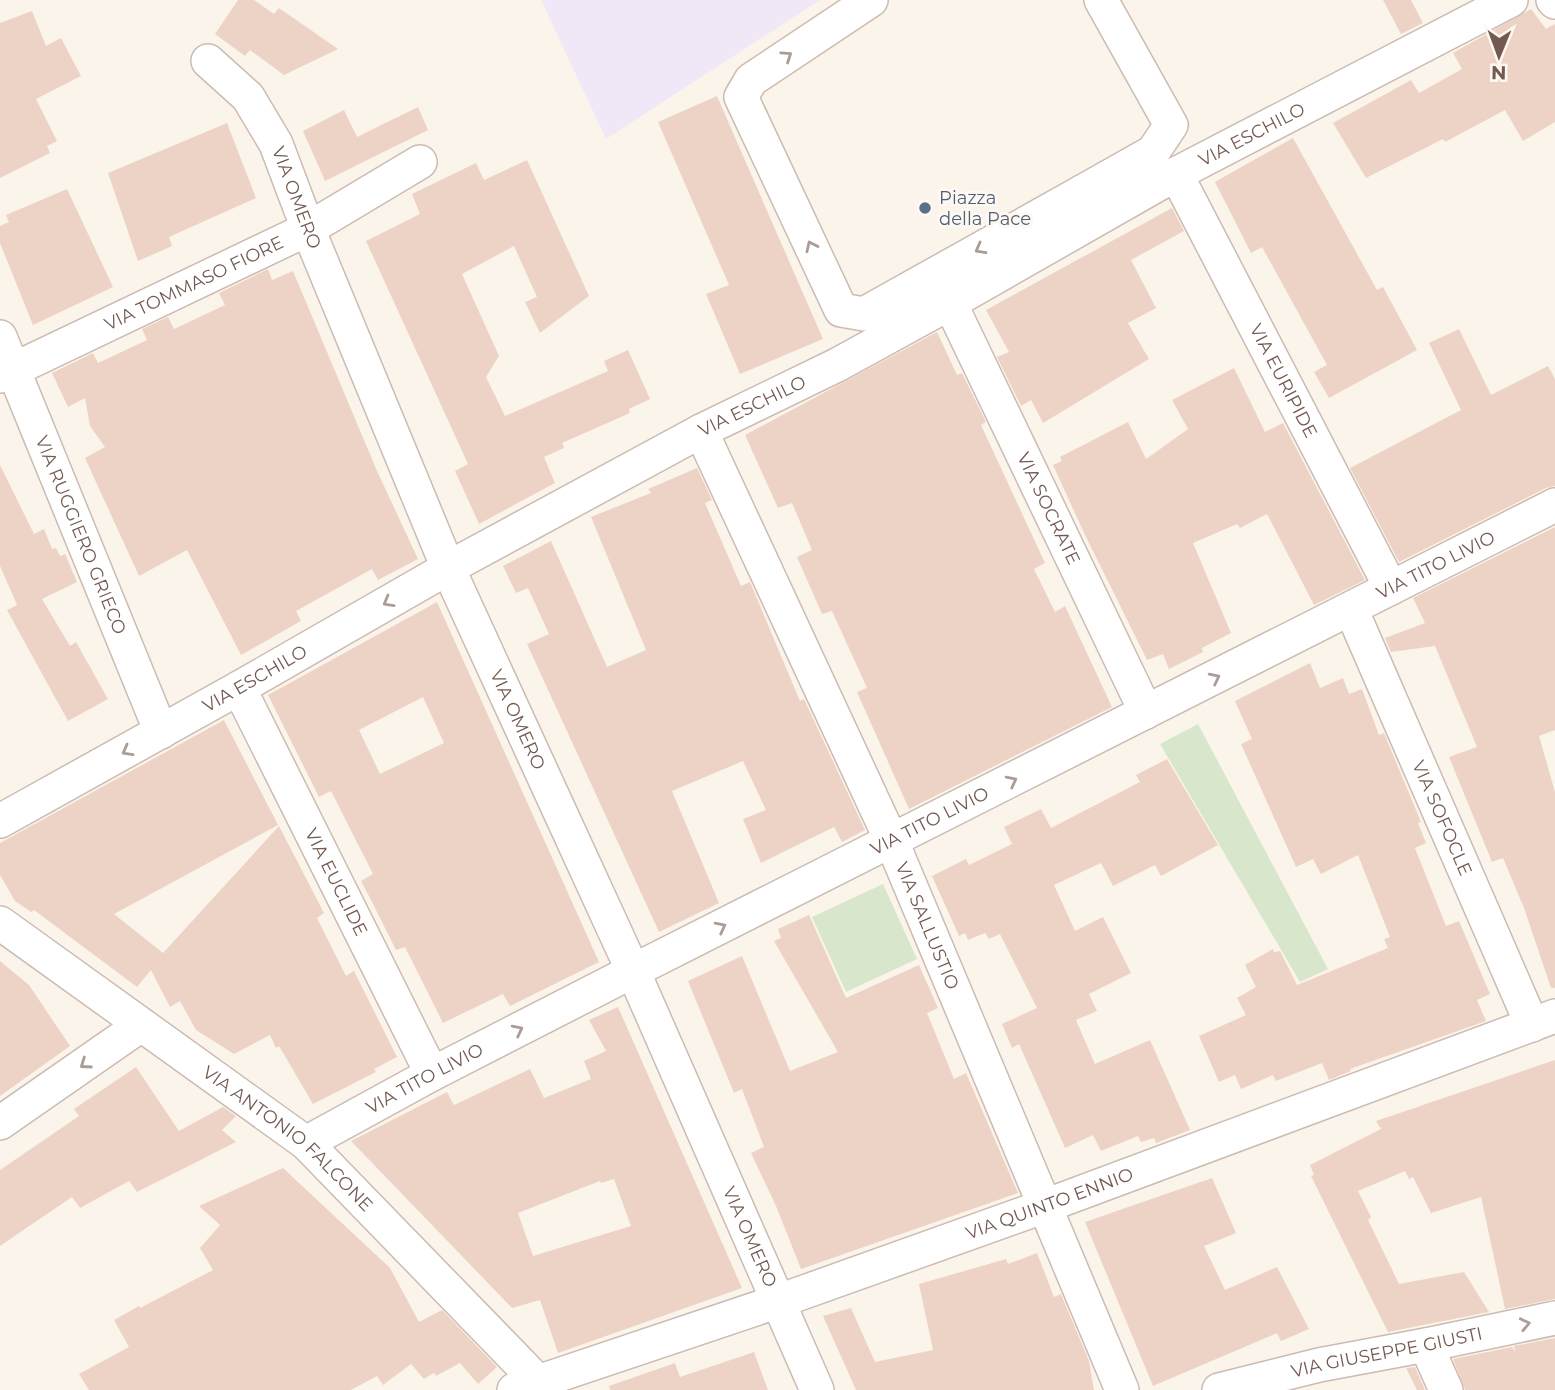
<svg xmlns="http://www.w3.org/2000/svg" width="1555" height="1390" viewBox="0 0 1555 1390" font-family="Montserrat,sans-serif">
<rect width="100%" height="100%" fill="#fbf4eb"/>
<!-- education -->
<path fill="#f0e8f7" d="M 541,0 L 820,0 L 606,139 Z"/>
<!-- green -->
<path fill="#d8e7cb" d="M 1198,724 L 1328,969 L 1300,982 L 1160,744 Z
M 883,884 L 917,959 L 846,992 L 812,917 Z"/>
<!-- building -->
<path fill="#edd3c6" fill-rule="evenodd" d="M 238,0 L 254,0 L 274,14 L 279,8 L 338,49 L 284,75 L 250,50 L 245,56 L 215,34 Z
M 1383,0 L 1411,0 L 1423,23 L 1401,34 Z
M 1531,9 L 1546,29 L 1555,24 L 1555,122 L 1523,141 L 1505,110 L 1445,142 L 1443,139 L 1366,178 L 1333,123 L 1411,80 L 1419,93 L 1462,69 L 1453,53 Z
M 32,11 L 46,46 L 61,38 L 81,76 L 36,99 L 57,141 L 47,146 L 50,153 L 0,178 L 0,23 Z
M 717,96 L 823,339 L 740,374 L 706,294 L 729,285 L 658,122 Z
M 418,107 L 428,130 L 325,181 L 303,131 L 344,110 L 357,137 Z
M 227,123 L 256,198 L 169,237 L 172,246 L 138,261 L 108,173 Z
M 1293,138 L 1377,290 L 1383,287 L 1417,350 L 1329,398 L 1314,372 L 1327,365 L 1262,247 L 1251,253 L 1215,182 Z
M 527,160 L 589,296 L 540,333 L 525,302 L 537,297 L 514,246 L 462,274 L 499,356 L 486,377 L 505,416 L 608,371 L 604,361 L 628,350 L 650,399 L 629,409 L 630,413 L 562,443 L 564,448 L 544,457 L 555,483 L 479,524 L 455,471 L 468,464 L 366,241 L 420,214 L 412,194 L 476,163 L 484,180 Z
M 67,189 L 113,287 L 33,325 L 0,243 L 0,226 L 9,222 L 6,215 Z
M 1172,208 L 1184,231 L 1131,260 L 1156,308 L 1128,323 L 1149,359 L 1043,423 L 1031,400 L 1021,406 L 997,357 L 1009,352 L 986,310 Z
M 268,269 L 272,280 L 293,271 L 377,471 L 418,559 L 378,580 L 372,569 L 296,611 L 301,621 L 241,655 L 187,550 L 139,576 L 85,458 L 105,447 L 90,426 L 85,398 L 68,407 L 52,373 L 93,353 L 98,363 L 147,340 L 142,329 L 168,317 L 174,329 L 225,305 L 219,293 Z
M 1459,329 L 1491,395 L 1548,366 L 1555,379 L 1555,486 L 1546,488 L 1399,562 L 1350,468 L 1461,410 L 1429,343 Z
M 937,332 L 957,375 L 962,373 L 986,422 L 981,425 L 1045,563 L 1034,569 L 1055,612 L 1065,606 L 1112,707 L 909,809 L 857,692 L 867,688 L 832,611 L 822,614 L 797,557 L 812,550 L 792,503 L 778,508 L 745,435 Z
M 1234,368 L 1265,432 L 1283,423 L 1365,580 L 1314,605 L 1267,514 L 1240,528 L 1237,524 L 1193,543 L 1231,633 L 1202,648 L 1203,652 L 1169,669 L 1163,654 L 1147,660 L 1085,535 L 1053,465 L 1062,461 L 1060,457 L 1128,422 L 1146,459 L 1188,429 L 1172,400 Z
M 0,465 L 34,534 L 44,529 L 52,549 L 56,548 L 60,556 L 65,554 L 77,582 L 42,599 L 70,646 L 76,642 L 108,699 L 68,721 L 7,610 L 17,605 L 0,566 Z
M 697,468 L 712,500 L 705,503 L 741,586 L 750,582 L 800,701 L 804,699 L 865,830 L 842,842 L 834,827 L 761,863 L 743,819 L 766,810 L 743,761 L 672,791 L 719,903 L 659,932 L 527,644 L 549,634 L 528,588 L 516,593 L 503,566 L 551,541 L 607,667 L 646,650 L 591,517 L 651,493 L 648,489 Z
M 1555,527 L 1555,730 L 1539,736 L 1555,792 L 1555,988 L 1551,988 L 1524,908 L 1503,858 L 1492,862 L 1449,757 L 1477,747 L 1435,646 L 1391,652 L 1385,638 L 1425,623 L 1413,598 Z
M 437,602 L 599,962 L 510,1006 L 503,994 L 443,1023 L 405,947 L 396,950 L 371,900 L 361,881 L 373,874 L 331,791 L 319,797 L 268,695 ZM 423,697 L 444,743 L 380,774 L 359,730 Z
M 1310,663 L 1320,688 L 1343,678 L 1349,694 L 1362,689 L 1379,735 L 1384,733 L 1421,822 L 1418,823 L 1426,843 L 1415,848 L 1446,926 L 1459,921 L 1490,994 L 1477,1000 L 1486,1021 L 1472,1026 L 1350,1069 L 1351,1071 L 1329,1080 L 1322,1063 L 1276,1081 L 1273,1075 L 1241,1089 L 1235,1075 L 1219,1082 L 1199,1036 L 1246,1015 L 1237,998 L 1256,987 L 1245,965 L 1273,949 L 1274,952 L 1280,951 L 1297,985 L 1388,948 L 1384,939 L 1390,937 L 1358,855 L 1321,874 L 1313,859 L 1296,867 L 1241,744 L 1252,739 L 1235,701 Z
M 224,720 L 278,825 L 114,914 L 163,953 L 279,826 L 324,913 L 317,918 L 346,976 L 354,971 L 397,1057 L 374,1069 L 376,1072 L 313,1104 L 279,1046 L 276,1048 L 270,1035 L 234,1054 L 196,1030 L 180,1001 L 170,1007 L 151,970 L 137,987 L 34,910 L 31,912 L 15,901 L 0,875 L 0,843 Z
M 1167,759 L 1218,845 L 1161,876 L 1155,865 L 1113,886 L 1101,863 L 1054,885 L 1075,931 L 1103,917 L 1131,973 L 1089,994 L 1097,1011 L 1076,1020 L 1095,1064 L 1150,1040 L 1190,1130 L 1156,1143 L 1154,1138 L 1141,1142 L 1138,1136 L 1101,1151 L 1093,1135 L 1065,1148 L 1019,1044 L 1012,1048 L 1002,1024 L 1037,1008 L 1000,934 L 989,939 L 985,933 L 968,940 L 965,933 L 959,936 L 932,876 L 966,859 L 969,865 L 1012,844 L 1004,827 L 1041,809 L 1051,828 L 1140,782 L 1136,775 Z
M 809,915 L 846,998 L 919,965 L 938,1008 L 927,1013 L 954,1079 L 966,1073 L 1018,1193 L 801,1269 L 776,1206 L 751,1153 L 764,1147 L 742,1089 L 734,1093 L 688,981 L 742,956 L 790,1071 L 838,1052 L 774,941 L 781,938 L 778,929 Z
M 0,961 L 29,985 L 70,1046 L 0,1096 Z
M 618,1007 L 742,1288 L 558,1353 L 540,1300 L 512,1308 L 351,1141 L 447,1092 L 454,1105 L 530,1069 L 544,1098 L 591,1079 L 584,1061 L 606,1051 L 589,1020 ZM 614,1179 L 631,1226 L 533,1256 L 518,1213 L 600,1181 L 601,1183 Z
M 1555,1060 L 1555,1299 L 1505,1309 L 1481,1197 L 1431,1213 L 1413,1177 L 1409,1179 L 1405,1171 L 1358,1191 L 1371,1217 L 1368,1220 L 1399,1284 L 1464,1272 L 1489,1312 L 1388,1332 L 1311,1176 L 1314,1175 L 1310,1165 L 1381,1129 L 1376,1121 Z
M 136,1067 L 179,1131 L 223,1107 L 236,1116 L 222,1130 L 236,1142 L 137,1192 L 129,1181 L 80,1208 L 72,1197 L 0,1246 L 0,1170 L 79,1116 L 74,1109 Z
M 283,1168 L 390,1268 L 419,1322 L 442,1310 L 497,1367 L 478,1384 L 460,1363 L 436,1376 L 434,1373 L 424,1379 L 411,1364 L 383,1385 L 377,1376 L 351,1390 L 89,1390 L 79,1374 L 129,1347 L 114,1320 L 139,1306 L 140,1308 L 213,1270 L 200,1248 L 220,1225 L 199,1206 Z
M 1212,1178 L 1236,1233 L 1204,1246 L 1225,1290 L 1277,1267 L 1309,1329 L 1281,1341 L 1277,1333 L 1153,1386 L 1085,1222 Z
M 1037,1253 L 1054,1297 L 1061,1294 L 1089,1361 L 1094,1390 L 856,1390 L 823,1316 L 851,1308 L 875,1362 L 933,1350 L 919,1284 L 1006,1259 L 1008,1264 Z
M 1555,1338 L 1555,1390 L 1465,1390 L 1453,1359 L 1512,1347 L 1515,1352 L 1514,1346 Z
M 754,1352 L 768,1390 L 610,1390 L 609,1386 L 675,1363 L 680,1377 Z
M 1415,1367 L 1425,1390 L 1417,1390 L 1406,1368 Z"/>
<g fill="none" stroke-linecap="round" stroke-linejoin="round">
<!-- minor casing -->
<g stroke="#ccbbb2" stroke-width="36">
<g id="minor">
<path d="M 871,0 L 751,80 L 741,97 L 841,310 L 864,314 L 1082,192"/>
<path d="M 1553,0 L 1555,2"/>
<path id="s1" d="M 208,61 L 248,97 L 276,144 L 308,229 L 448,568 L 633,971 L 817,1390"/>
<path id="s2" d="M 1176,174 L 1391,588"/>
<path d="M 1090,211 L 1082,192 L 1153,152 L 1171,125 L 1101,0"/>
<path id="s3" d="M 950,303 L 1146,712"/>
<path id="s4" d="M 0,337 L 161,732"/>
<path id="s5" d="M 0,376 L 308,229 L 420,162"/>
<path id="s6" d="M 701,431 L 892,842 L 1122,1390"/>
<path id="s7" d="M 1351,609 L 1532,1025"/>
<path id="s8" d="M 239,688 L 432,1074"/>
<path id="s9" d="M 0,821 L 239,688 L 448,568 L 701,431 L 837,365 L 950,303 L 1176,174 L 1511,0"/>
<path id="s10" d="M 0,923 L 306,1143 L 546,1390"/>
<path d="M 0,1123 L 141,1025"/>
<path id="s11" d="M 306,1143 L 432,1074 L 633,971 L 1555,505"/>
<path d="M 1426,1345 L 1446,1390"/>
<path id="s12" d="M 514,1390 L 779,1301 L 1045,1206 L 1555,1016"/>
<path id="s13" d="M 1219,1390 L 1319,1365 L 1426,1345 L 1555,1318"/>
</g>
</g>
<!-- minor -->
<use href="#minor" stroke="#fff" stroke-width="33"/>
</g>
<!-- one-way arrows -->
<defs><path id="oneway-chevron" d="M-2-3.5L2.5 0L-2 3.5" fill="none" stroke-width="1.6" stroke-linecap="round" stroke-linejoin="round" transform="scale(1.75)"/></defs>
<g stroke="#ab9c97">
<use href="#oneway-chevron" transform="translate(787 56) rotate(-34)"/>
<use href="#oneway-chevron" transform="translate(811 246) rotate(-115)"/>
<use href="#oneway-chevron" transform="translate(980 249) rotate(151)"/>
<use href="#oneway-chevron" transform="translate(388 602) rotate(150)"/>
<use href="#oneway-chevron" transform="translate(1215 678) rotate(-27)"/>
<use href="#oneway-chevron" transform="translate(127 751) rotate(151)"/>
<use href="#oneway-chevron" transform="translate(1012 781) rotate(-27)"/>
<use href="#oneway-chevron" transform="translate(721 927) rotate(-27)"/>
<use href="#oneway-chevron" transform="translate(518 1030) rotate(-27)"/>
<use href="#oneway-chevron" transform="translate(85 1064) rotate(145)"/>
<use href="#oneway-chevron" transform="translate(1525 1324) rotate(-12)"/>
</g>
<!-- markers -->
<circle fill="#5c6f8a" stroke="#fdf8f2" stroke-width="2.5" cx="925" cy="208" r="7"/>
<g text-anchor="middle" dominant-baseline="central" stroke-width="6" stroke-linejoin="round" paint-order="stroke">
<!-- street labels -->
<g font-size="18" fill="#735a51" stroke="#fdf8f2">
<text stroke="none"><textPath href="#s9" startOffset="1428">VIA ESCHILO</textPath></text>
<text stroke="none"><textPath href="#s1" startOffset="166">VIA OMERO</textPath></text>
<text stroke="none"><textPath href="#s5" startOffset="215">VIA TOMMASO FIORE</textPath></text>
<text stroke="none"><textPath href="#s2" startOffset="233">VIA EURIPIDE</textPath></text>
<text stroke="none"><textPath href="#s9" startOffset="859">VIA ESCHILO</textPath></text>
<text stroke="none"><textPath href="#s3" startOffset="228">VIA SOCRATE</textPath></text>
<text stroke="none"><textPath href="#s4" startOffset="214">VIA RUGGIERO GRIECO</textPath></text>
<text stroke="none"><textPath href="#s11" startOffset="1269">VIA TITO LIVIO</textPath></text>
<text stroke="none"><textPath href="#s9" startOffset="292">VIA ESCHILO</textPath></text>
<text stroke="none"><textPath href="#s1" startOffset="733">VIA OMERO</textPath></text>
<text stroke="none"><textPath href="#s7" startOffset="228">VIA SOFOCLE</textPath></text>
<text stroke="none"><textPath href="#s11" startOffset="702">VIA TITO LIVIO</textPath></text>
<text stroke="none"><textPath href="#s8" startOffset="217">VIA EUCLIDE</textPath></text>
<text stroke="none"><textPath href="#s6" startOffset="544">VIA SALLUSTIO</textPath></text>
<text stroke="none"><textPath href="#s11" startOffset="135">VIA TITO LIVIO</textPath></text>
<text stroke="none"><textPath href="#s10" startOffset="360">VIA ANTONIO FALCONE</textPath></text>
<text stroke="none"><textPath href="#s12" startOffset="567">VIA QUINTO ENNIO</textPath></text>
<text stroke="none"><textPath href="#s1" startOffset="1300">VIA OMERO</textPath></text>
<text stroke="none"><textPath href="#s13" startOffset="172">VIA GIUSEPPE GIUSTI</textPath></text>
</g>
<!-- service labels -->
<g font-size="18" fill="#4e5e75" stroke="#fdf8f2" text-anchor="start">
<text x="939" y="198">Piazza<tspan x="939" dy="21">della Pace</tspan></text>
</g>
</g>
<!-- north arrow -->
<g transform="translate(1499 56) rotate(181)" stroke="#fdf8f2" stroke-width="5" paint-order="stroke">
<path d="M0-5L12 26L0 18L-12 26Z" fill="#735a51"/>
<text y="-10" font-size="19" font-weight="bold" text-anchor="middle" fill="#735a51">N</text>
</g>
</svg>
